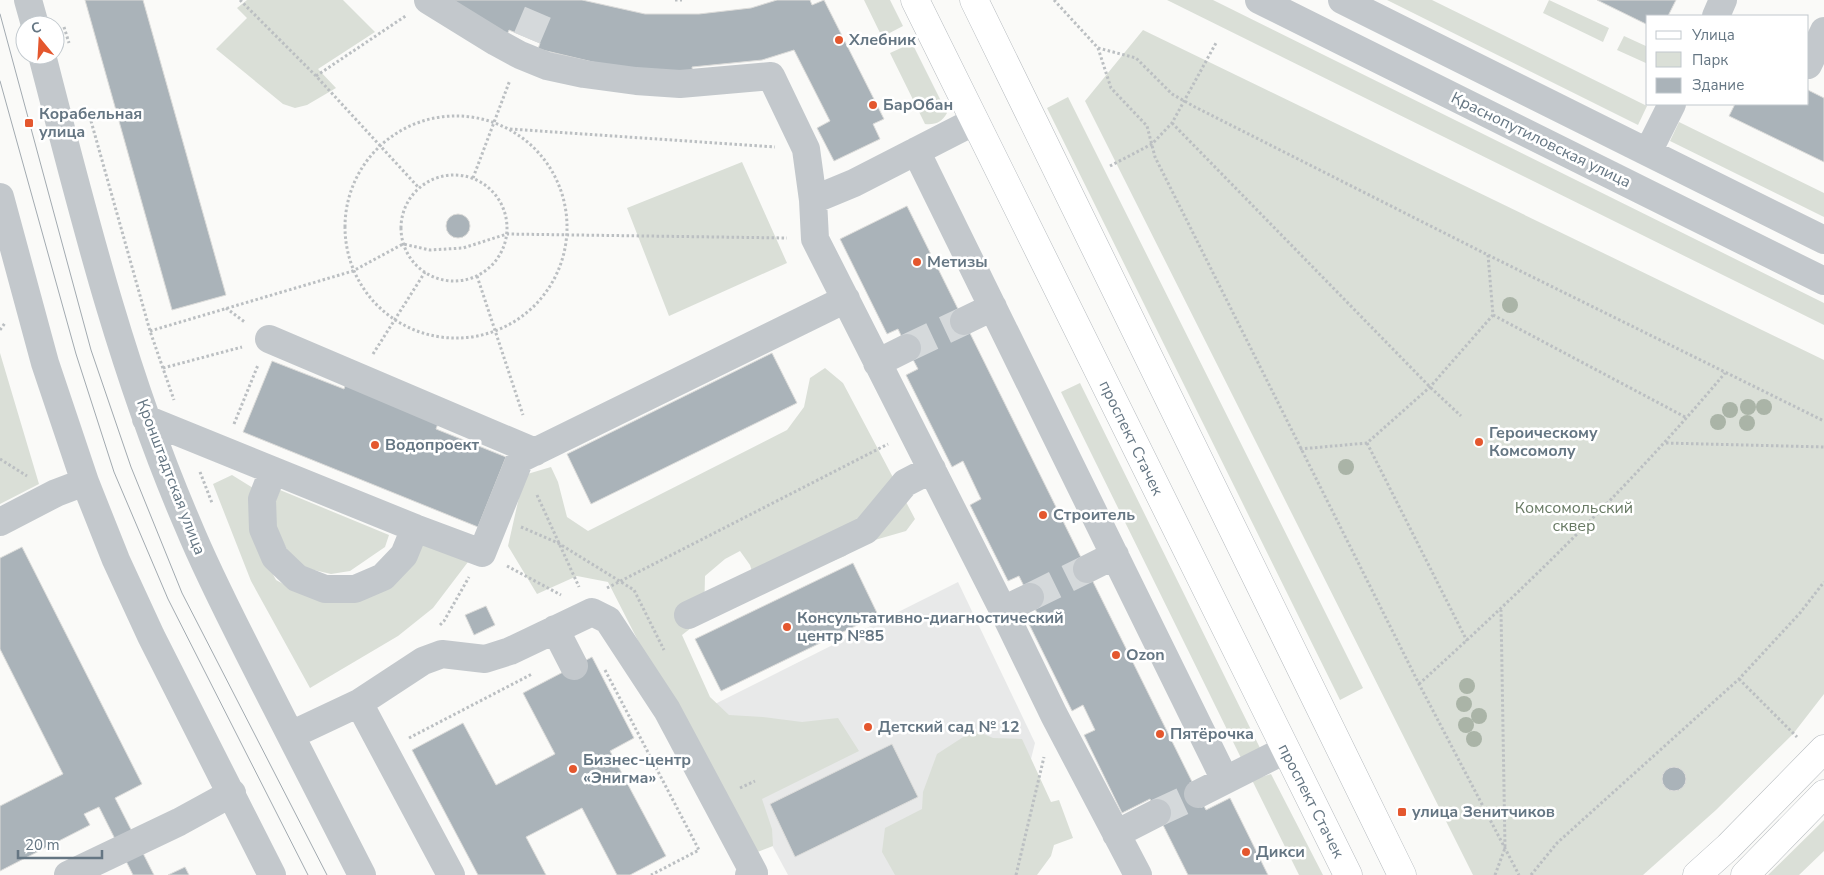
<svg xmlns="http://www.w3.org/2000/svg" width="1824" height="875" viewBox="0 0 1824 875" font-family="'Nunito Sans',sans-serif">
<rect width="100%" height="100%" fill="#fafaf8"/>
<!-- built -->
<path fill="#e8e9e9" d="M 958,582 L 1035,743 L 1002,875 L 788,875 L 741,788 L 701,711 Z"/>
<!-- green -->
<path fill="#dadfd7" d="M 247,0 L 343,0 L 375,32 L 318,69 L 336,88 L 307,105 L 295,108 L 283,104 L 216,49 L 247,18 L 237,8 Z
M 864,0 L 890,0 L 903,26 L 882,37 Z
M 1167,0 L 1213,0 L 1824,303 L 1824,325 Z
M 1387,0 L 1432,0 L 1647,106 L 1638,125 Z
M 1549,0 L 1609,28 L 1603,42 L 1543,13 Z
M 1143,30 L 1824,360 L 1824,694 L 1793,734 L 1716,810 L 1643,875 L 1473,875 L 1085,101 Z
M 1624,36 L 1648,47 L 1648,64 L 1617,50 Z
M 912,43 L 947,113 C 942,122 936,125 925,124 L 890,53 Z
M 1068,97 L 1363,688 L 1340,700 L 1047,108 Z
M 1679,122 L 1824,193 L 1824,217 L 1670,141 Z
M 742,162 L 787,263 L 669,316 L 627,208 Z
M 0,353 L 39,484 L 0,504 Z
M 825,368 L 843,383 L 915,519 L 906,531 L 861,544 L 845,556 L 758,591 L 750,565 L 740,551 L 725,559 L 705,576 L 704,618 L 682,635 L 710,697 L 729,715 L 763,717 L 802,722 L 838,718 L 859,751 L 762,799 L 772,829 L 773,846 L 752,854 L 677,717 L 608,582 L 577,576 L 537,594 L 508,546 L 524,475 L 551,467 L 558,482 L 567,517 L 588,531 L 787,430 L 804,407 L 810,378 Z
M 1080,383 L 1260,748 L 1241,758 L 1061,392 Z
M 232,475 L 253,488 L 258,546 L 276,580 L 300,593 L 329,600 L 419,539 L 471,558 L 433,608 L 398,636 L 310,688 L 251,581 L 213,484 Z
M 280,490 L 389,535 L 385,547 L 350,571 L 331,574 L 301,567 L 288,552 L 274,523 L 274,505 Z
M 974,730 L 993,738 L 1022,739 L 1051,802 L 1059,800 L 1073,838 L 1054,845 L 1051,856 L 1037,875 L 895,875 L 882,852 L 885,828 L 922,809 L 923,792 L 937,754 Z
M 1271,774 L 1323,875 L 1299,875 L 1252,780 Z
M 1824,820 L 1824,851 L 1799,875 L 1768,875 Z"/>
<!-- building -->
<path fill="#aab3b9" stroke="#dcdcda" d="M 85,0 L 143,0 L 226,295 L 172,310 Z
M 453,0 L 582,0 L 645,14 L 699,14 L 751,8 L 777,0 L 810,0 L 812,5 L 824,0 L 884,119 L 873,124 L 880,139 L 834,161 L 817,128 L 830,121 L 794,50 L 762,60 L 692,67 L 693,73 L 639,73 L 538,49 L 540,43 L 509,30 L 507,35 Z
M 1597,0 L 1676,0 L 1668,16 L 1648,16 L 1648,25 Z
M 1808,90 L 1824,98 L 1824,162 L 1729,116 L 1735,104 L 1808,104 Z
M 907,206 L 1206,810 L 1230,798 L 1268,875 L 1188,875 L 1150,799 L 1122,813 L 1084,735 L 1095,730 L 1083,705 L 1072,711 L 1028,622 L 1039,617 L 1019,576 L 1008,581 L 970,505 L 981,499 L 963,461 L 952,467 L 906,375 L 918,369 L 907,348 L 898,329 L 887,334 L 840,239 Z
M446 226a12 12 0 1 1 24 0a12 12 0 1 1-24 0Z
M 772,353 L 797,403 L 591,504 L 567,454 Z
M 272,361 L 344,389 L 346,383 L 439,421 L 436,429 L 506,457 L 478,527 L 243,432 Z
M 22,547 L 142,784 L 115,798 L 154,875 L 133,875 L 99,807 L 84,814 L 90,825 L 0,871 L 0,806 L 63,774 L 0,649 L 0,558 Z
M 853,563 L 878,615 L 721,691 L 695,639 Z
M 486,606 L 495,625 L 474,635 L 465,615 Z
M 592,657 L 634,738 L 610,751 L 666,856 L 630,875 L 617,875 L 582,808 L 526,837 L 546,875 L 478,875 L 412,750 L 463,723 L 496,785 L 555,754 L 523,693 Z
M 892,744 L 918,797 L 795,857 L 770,804 Z
M1662 779a12 12 0 1 1 24 0a12 12 0 1 1-24 0Z
M 185,867 L 189,875 L 168,875 Z"/>
<g fill="none" stroke-linecap="round" stroke-linejoin="round">
<!-- minor-tunnel -->
<path stroke="#d5d9db" stroke-width="28" stroke-dasharray="28 14" stroke-linecap="butt" d="M 527,38 L 543,0
M 907,348 L 964,321
M 1030,597 L 1087,569
M 1157,813 L 1198,794"/>
<!-- major casing -->
<g stroke="#b5babe" stroke-width="29">
<path id="major" d="M 915,0 L 1348,875
M 974,0 L 1402,875
M 1697,875 L 1728,847 L 1824,749
M 1745,875 L 1824,794"/>
</g>
<!-- path -->
<path stroke="#bbbfc2" stroke-width="3" stroke-dasharray="2.5 2.5" stroke-linecap="butt" d="M 240,0 L 316,76 L 419,188
M 675,0 L 682,0
M 1054,0 L 1098,48 L 1111,88 L 1147,126 L 1155,157 L 1419,684 L 1519,875
M 64,27 L 69,43
M 1098,48 L 1136,58 L 1172,94 L 1195,107 L 1488,255 L 1824,421
M 316,76 L 407,15
M345 227a111 111 0 1 1 222 0a111 111 0 1 1-222 0Z
M 91,121 L 150,331 L 174,400
M 1172,123 L 1430,387 L 1461,416
M 510,129 L 775,147
M 1110,166 L 1152,144 L 1172,123 L 1216,43
M401 228a53 53 0 1 1 106 0a53 53 0 1 1-106 0Z
M 473,178 L 510,80
M 477,276 L 523,415
M 226,308 L 246,323
M 1493,315 L 1687,418
M 0,330 L 5,323
M 150,331 L 353,271 L 403,244 L 430,250 L 463,248 L 507,234 L 787,238
M 373,354 L 425,272
M 163,368 L 242,347
M 234,424 L 258,365
M 1367,443 L 1467,641
M 1666,443 L 1824,447
M 1300,449 L 1367,443 L 1430,387 L 1493,315 L 1488,255
M 0,459 L 27,476
M 200,472 L 212,503
M 537,495 L 579,587
M 521,527 L 558,543 L 634,590 L 664,650
M 507,566 L 561,595
M 607,588 L 888,444
M 440,625 L 444,621 L 469,577
M 605,670 L 699,850 L 651,875
M 1739,679 L 1797,737
M 1419,684 C 1526,587 1633,483 1725,373
M 409,738 L 532,674
M 740,788 L 755,781
M 1016,875 L 1044,757
M 1495,875 L 1505,848 L 1501,610
M 1531,875 L 1557,843 L 1739,679 L 1800,613 L 1824,582"/>
<!-- minor -->
<path stroke="#c3c8cc" stroke-width="28" d="M 28,0 L 35,25
M 428,0 L 496,42 L 520,55 L 547,66 L 584,74 L 636,81 L 680,84 L 771,76 L 806,149 L 813,200 L 854,183 L 975,121
M 1259,0 L 1824,281
M 1342,0 L 1824,240
M 1716,16 L 1723,0
M 42,55 C 83,214 123,375 188,525 C 211,581 240,635 267,689 C 299,751 330,813 362,875
M 1808,65 L 1824,31
M 916,151 L 1225,780
M 1648,152 L 1672,104
M 0,197 L 45,363 L 85,482 L 116,560 L 151,636 L 272,875
M 813,200 L 815,239 L 1003,610 L 1054,715 L 1138,875
M 964,321 L 993,307
M 269,339 L 535,452
M 877,363 L 907,348
M 146,419 L 415,528 L 482,553 L 520,459 L 846,299
M 273,471 L 262,499 L 263,529 L 275,557 L 297,578 L 325,589 L 355,589 L 383,577 L 404,555 L 415,528
M 0,522 L 56,493 L 85,482
M 1087,569 L 1115,555
M 1003,610 L 1030,597
M 688,615 L 866,530 L 905,483 L 932,469
M 555,629 L 574,666
M 359,703 L 451,875
M 291,735 L 359,703 L 423,661 L 442,654 L 485,659 L 510,651 L 592,612 L 608,620 L 667,710 L 754,873 L 749,875
M 1198,794 L 1285,750
M 1116,834 L 1157,813
M 68,875 L 179,822 L 232,793"/>
<!-- major -->
<use href="#major" stroke="#fff" stroke-width="28"/>
<!-- tram -->
<path stroke="#a2aab0" stroke-width="1" d="M 0,14 L 91,350 L 131,467 L 182,593 L 327,875
M 0,81 L 76,354 L 114,472 L 168,599 L 308,875"/>
</g>
<!-- trees -->
<g fill="#aab4a7">
<circle cx="1510" cy="305" r="8"/>
<circle cx="1748" cy="407" r="8"/>
<circle cx="1764" cy="407" r="8"/>
<circle cx="1730" cy="410" r="8"/>
<circle cx="1718" cy="422" r="8"/>
<circle cx="1747" cy="423" r="8"/>
<circle cx="1346" cy="467" r="8"/>
<circle cx="1467" cy="686" r="8"/>
<circle cx="1464" cy="704" r="8"/>
<circle cx="1479" cy="716" r="8"/>
<circle cx="1466" cy="725" r="8"/>
<circle cx="1474" cy="739" r="8"/>
</g>
<!-- markers -->
<g fill="#e4572e" stroke="#fff" stroke-width="2">
<circle cx="839" cy="40" r="5"/>
<circle cx="873" cy="105" r="5"/>
<rect x="24" y="118" width="10" height="10" rx="2.5"/>
<circle cx="917" cy="262" r="5"/>
<circle cx="1479" cy="442" r="5"/>
<circle cx="375" cy="445" r="5"/>
<circle cx="1043" cy="515" r="5"/>
<circle cx="787" cy="627" r="5"/>
<circle cx="1116" cy="655" r="5"/>
<circle cx="868" cy="727" r="5"/>
<circle cx="1160" cy="734" r="5"/>
<circle cx="573" cy="769" r="5"/>
<rect x="1397" y="807" width="10" height="10" rx="2.5"/>
<circle cx="1246" cy="852" r="5"/>
</g>
<g text-anchor="middle" dominant-baseline="central" stroke-width="5" stroke-linejoin="round" paint-order="stroke">
<!-- poi labels -->
<g font-size="16" font-weight="bold" fill="#657683" stroke="#fff" text-anchor="start">
<text x="849" y="40">Хлебник</text>
<text x="883" y="105">БарОбан</text>
<text x="39" y="114">Корабельная<tspan x="39" dy="18">улица</tspan></text>
<text x="927" y="262">Метизы</text>
<text x="1489" y="433">Героическому<tspan x="1489" dy="18">Комсомолу</tspan></text>
<text x="385" y="445">Водопроект</text>
<text x="1053" y="515">Строитель</text>
<text x="797" y="618">Консультативно-диагностический<tspan x="797" dy="18">центр №85</tspan></text>
<text x="1126" y="655">Ozon</text>
<text x="878" y="727">Детский сад № 12</text>
<text x="1170" y="734">Пятёрочка</text>
<text x="583" y="760">Бизнес-центр<tspan x="583" dy="18">«Энигма»</tspan></text>
<text x="1412" y="812">улица Зенитчиков</text>
<text x="1256" y="852">Дикси</text>
</g>
<!-- street labels -->
<g font-size="16" fill="#657683" stroke="#fff">
<text transform="translate(1541 140) rotate(26)">Краснопутиловская улица</text>
<text transform="translate(1131 438) rotate(64)">проспект Стачек</text>
<text transform="translate(171 477) rotate(69)">Кронштадтская улица</text>
<text transform="translate(1311 801) rotate(63)">проспект Стачек</text>
</g>
<!-- park labels -->
<g font-size="16" fill="#687a64" stroke="#fff">
<text x="1574" y="508">Комсомольский<tspan x="1574" dy="18">сквер</tspan></text>
</g>
</g>
<!-- legend -->
<rect x="1646" y="15" width="162" height="90" fill="#ffffff" stroke="#c1c8cd"/>
<rect x="1656" y="31" width="25" height="8" fill="#ffffff" stroke="#c1c8cd"/>
<text x="1692" y="40" font-size="15" fill="#657683">Улица</text>
<rect x="1656" y="52" width="25" height="15" fill="#dadfd7" stroke="#c1c8cd"/>
<text x="1692" y="65" font-size="15" fill="#657683">Парк</text>
<rect x="1656" y="78" width="25" height="15" fill="#aab3b9" stroke="#c1c8cd"/>
<text x="1692" y="90" font-size="15" fill="#657683">Здание</text>
<!-- north arrow -->
<g transform="translate(40 40) rotate(342)"><circle r="24" fill="#ffffff" stroke="#c1c8cd"/>
<path d="M0-4L9 19L0 12L-9 19Z" fill="#e4572e"/>
<text y="-8" font-size="14" font-weight="bold" text-anchor="middle" fill="#657683">С</text>
</g>
<!-- scale -->
<path d="M18 850v8h84v-8" fill="none" stroke="#657683" stroke-width="2.5"/>
<text x="25" y="850" font-size="15" fill="#657683" stroke="#ffffff" stroke-width="4" paint-order="stroke">20 m</text>
</svg>
